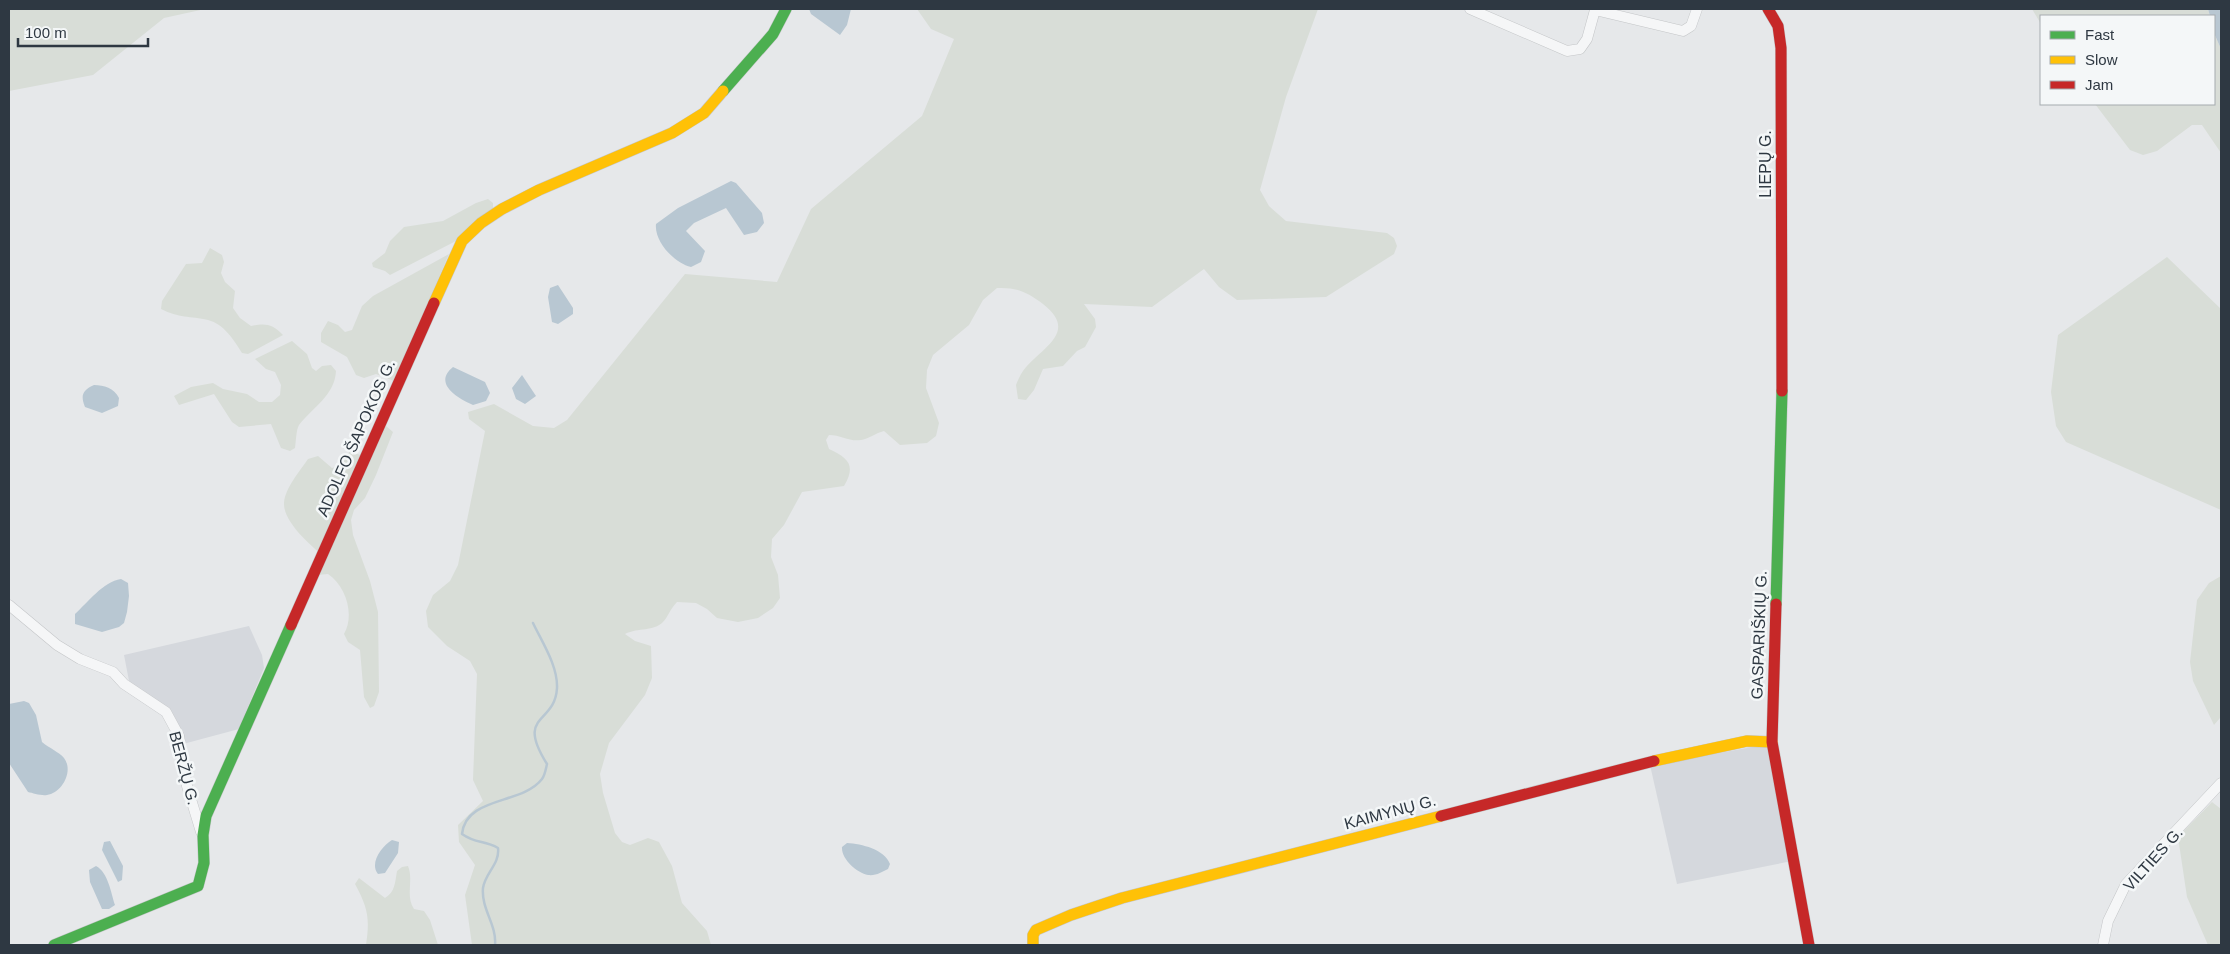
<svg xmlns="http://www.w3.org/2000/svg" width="2230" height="954" viewBox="0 0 2230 954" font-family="Helvetica,sans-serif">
<rect width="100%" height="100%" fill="#e6e8ea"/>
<!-- built -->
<path fill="#d5d8dd" d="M 249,626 L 262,655 L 264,668 L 239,729 L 183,744 L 175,720 L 130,686 L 124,655 Z
M 1764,745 L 1769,748 L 1792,861 L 1677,884 L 1650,765 Z"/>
<!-- green -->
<path fill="#d8ddd7" d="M 9,9 L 205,9 L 164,18 L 93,75 L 9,91 Z
M 917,9 L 1318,9 L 1286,97 L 1260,190 L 1269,206 L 1286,221 L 1387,233 L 1394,238 L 1397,246 L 1394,254 L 1326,297 L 1237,300 L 1219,287 L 1204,269 L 1152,307 L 1084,304 L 1095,319 L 1096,327 L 1085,347 L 1077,351 L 1063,366 L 1043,369 L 1034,390 L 1026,400 L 1018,399 L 1016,385 C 1018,380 1020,375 1023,371 C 1040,348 1080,333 1043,304 C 1027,292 1016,287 997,288 L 983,300 L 969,325 L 933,355 L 927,370 L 926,388 L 939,423 L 936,436 L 927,443 L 900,445 L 884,431 C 876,433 868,439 861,440 C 850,442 841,435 829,435 L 826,440 L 829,449 C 849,458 856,466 844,486 L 802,492 L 784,525 L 772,539 L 771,557 L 778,575 L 780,598 L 773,608 L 758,618 L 738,622 L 717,618 L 707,609 L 696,603 L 677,602 C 670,609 668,617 663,622 C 653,632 639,627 625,634 L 635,641 L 651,646 L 652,678 L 645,695 L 609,743 L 600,774 L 603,793 L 615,833 L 622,842 L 630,845 L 648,838 L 659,842 L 672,866 L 682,903 L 707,931 L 711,945 L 472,945 L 465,895 L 475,865 L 459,842 L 458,825 L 483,801 L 473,780 L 477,674 L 470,661 L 447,646 L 428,627 L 426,611 L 433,595 L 450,581 L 458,565 L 485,431 L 469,419 L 468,412 L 494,404 L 533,426 L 554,428 L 567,420 L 685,274 L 777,282 L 811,209 L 922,116 L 954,39 L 931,29 Z
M 2032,9 L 2208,9 L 2210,16 L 2041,16 L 2041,24 Z
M 2214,33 L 2221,49 L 2221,153 L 2202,125 L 2192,125 L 2157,151 L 2143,155 L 2130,150 L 2095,104 L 2214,104 Z
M 488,199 L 493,203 L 493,209 L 454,242 L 390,275 L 385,271 L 373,267 L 372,263 L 385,253 L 390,241 L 404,227 L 443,221 L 476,203 Z
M 210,248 L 222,255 L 224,262 L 221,273 L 225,282 L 235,291 L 233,308 L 240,318 L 251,326 C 266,323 272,324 283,335 L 248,354 L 242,353 C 234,340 224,324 208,320 C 190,316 179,318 161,309 L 162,301 L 186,264 L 202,263 Z
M 449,254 L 394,381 L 376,374 L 364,378 L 356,375 L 347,357 L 321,342 L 321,333 L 328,321 L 338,325 L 345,332 L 352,330 L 362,306 L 373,296 Z
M 2167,257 L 2221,309 L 2221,510 L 2066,442 L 2056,426 L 2051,392 L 2058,335 Z
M 292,341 L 307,354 L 312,368 L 316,371 L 322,366 L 331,365 L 336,371 C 335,395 312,408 299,425 C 296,430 296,442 295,448 L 290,451 L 281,448 L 271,424 L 239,427 L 232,422 L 214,394 L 179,405 L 174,396 L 191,387 L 213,383 L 223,389 L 247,394 L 259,402 L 272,402 L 280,395 L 281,385 L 275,372 L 266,369 L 255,359 Z
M 386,426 L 393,432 L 376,475 L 365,498 L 354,510 L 351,520 L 353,535 L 370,581 L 378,612 L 379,692 L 374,706 L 370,708 L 364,697 L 360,650 L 348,642 L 344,634 C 355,615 346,586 328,574 L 317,575 L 326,558 C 312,547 283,522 284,503 C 285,488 300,471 308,459 L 318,456 L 332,468 L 341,466 L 350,451 L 368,458 Z
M 2221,576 L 2221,697 L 2220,718 L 2214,725 L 2193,681 L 2190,662 L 2197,600 L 2209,583 Z
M 2212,802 L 2221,809 L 2221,945 L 2208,945 L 2187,897 L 2178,837 Z
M 408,866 C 414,881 405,895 414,909 L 424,911 L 430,920 L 438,945 L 366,945 C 370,918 368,908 355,884 L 359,878 L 385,898 C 395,892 395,883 397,871 L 402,867 Z"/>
<!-- water -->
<path fill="#b8c7d2" d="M 809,9 L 851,9 L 847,25 L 840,35 L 811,14 Z
M 2208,9 L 2221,9 L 2221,49 L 2214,33 L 2214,16 L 2210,16 Z
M 731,181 L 736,183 L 762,213 L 764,223 L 757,232 L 744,235 L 726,208 L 694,223 L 686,231 L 705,251 L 701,262 L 691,267 C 674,263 654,241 656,224 L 678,208 Z
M 558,285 L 573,308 L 573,314 L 558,324 L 552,322 L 548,297 L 550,288 Z
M 453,367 L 485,382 L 490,393 L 486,401 L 473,405 C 459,399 432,384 453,367 Z
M 522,375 L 536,396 L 525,404 L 516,399 L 512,388 Z
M 94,385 C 104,385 114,388 119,398 L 118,406 L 102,413 L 85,407 C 80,395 83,390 94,385 Z
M 121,579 L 128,583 L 129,596 L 127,612 L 124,623 L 119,627 L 102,632 L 75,624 L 75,614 C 88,602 103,582 121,579 Z
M 24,701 L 29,703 L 36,715 L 42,742 C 49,748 59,752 64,758 C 74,771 62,793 47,795 C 41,796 33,793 28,792 L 9,763 L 9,704 Z
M 392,840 L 399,842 L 398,853 L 385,873 L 378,874 C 369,863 382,846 392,840 Z
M 110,841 L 123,866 L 122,880 L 118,882 L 102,850 L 104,842 Z
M 847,843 C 862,844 884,849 890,864 L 888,869 C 882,872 876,876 868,875 C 857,873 841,859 842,847 Z
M 96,866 C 108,872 111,893 115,905 L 109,909 L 102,909 L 90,882 L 89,870 Z"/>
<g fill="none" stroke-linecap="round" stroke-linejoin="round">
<!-- stream -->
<path stroke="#b8c7d2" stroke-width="2.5" d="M 495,945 C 497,925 481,909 483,888 C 485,873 500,864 498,848 C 484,840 476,844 462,834 C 466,796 522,805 542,779 C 545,775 546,768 547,764 C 515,713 555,725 557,688 C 558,666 542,642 533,623"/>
<!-- street casing -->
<g stroke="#c4c6c8" stroke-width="11">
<path id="street" d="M 1470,9 L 1567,51 L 1580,49 L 1587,39 L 1595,10 L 1683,31 L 1691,26 L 1697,9
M 9,605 L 57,645 L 80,659 L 113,672 L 124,684 L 166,712 L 179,736 L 187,786 L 201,832
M 2103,945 L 2108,921 L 2126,884 L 2221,783"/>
</g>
<!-- fast casing -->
<g stroke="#c4c6c8" stroke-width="12">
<path id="fast" d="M 723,91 L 773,34 L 786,9
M 1776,604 L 1782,391
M 54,945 L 198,886 L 204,863 L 203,835 L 206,816 L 291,625"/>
</g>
<!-- slow casing -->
<g stroke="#c4c6c8" stroke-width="12">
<path id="slow" d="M 434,303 L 462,241 L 481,223 L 502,209 L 539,190 L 672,133 L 704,113 L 723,91
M 1654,761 L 1747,741 L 1772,742
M 1033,945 L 1033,935 L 1036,930 L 1071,915 L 1122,898 L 1441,816"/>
</g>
<!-- jam casing -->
<g stroke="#c4c6c8" stroke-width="12">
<path id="jam" d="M 1768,9 L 1778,26 L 1781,48 L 1782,391
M 1776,604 L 1772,742 L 1809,945
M 291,625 L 434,303
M 1441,816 L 1654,761"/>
</g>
<!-- street -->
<use href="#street" stroke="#f5f6f7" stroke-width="10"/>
<!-- fast -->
<use href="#fast" stroke="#4caf50" stroke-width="11"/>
<!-- slow -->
<use href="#slow" stroke="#ffc107" stroke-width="11"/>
<!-- jam -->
<use href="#jam" stroke="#c62828" stroke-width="11"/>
</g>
<g text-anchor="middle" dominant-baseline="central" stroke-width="5" stroke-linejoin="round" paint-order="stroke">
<!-- street labels -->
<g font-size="16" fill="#2e3842" stroke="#f4f7f8">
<text transform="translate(1765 164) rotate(-90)">LIEPŲ G.</text>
<text transform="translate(356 438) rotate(-66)">ADOLFO ŠAPOKOS G.</text>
<text transform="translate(1759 635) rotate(-88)">GASPARIŠKIŲ G.</text>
<text transform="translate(184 768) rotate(75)">BERŽŲ G.</text>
<text transform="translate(1390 812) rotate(-15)">KAIMYNŲ G.</text>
<text transform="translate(2153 859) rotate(-48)">VILTIES G.</text>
</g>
</g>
<!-- border -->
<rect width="2230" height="954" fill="none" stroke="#2e3842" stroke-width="20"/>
<!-- legend -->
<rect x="2040" y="15" width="175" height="90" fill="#f4f7f8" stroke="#a5abaf"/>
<rect x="2050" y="31" width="25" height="8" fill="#4caf50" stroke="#a5abaf"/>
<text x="2085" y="40" font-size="15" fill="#2e3842">Fast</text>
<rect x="2050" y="56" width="25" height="8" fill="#ffc107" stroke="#a5abaf"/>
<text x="2085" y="65" font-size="15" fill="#2e3842">Slow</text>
<rect x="2050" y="81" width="25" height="8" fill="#c62828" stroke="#a5abaf"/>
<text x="2085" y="90" font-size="15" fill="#2e3842">Jam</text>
<!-- scale -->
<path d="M18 38v8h130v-8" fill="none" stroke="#2e3842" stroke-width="2.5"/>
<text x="25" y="38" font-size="15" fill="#2e3842" stroke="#f4f7f8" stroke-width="4" paint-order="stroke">100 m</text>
</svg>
